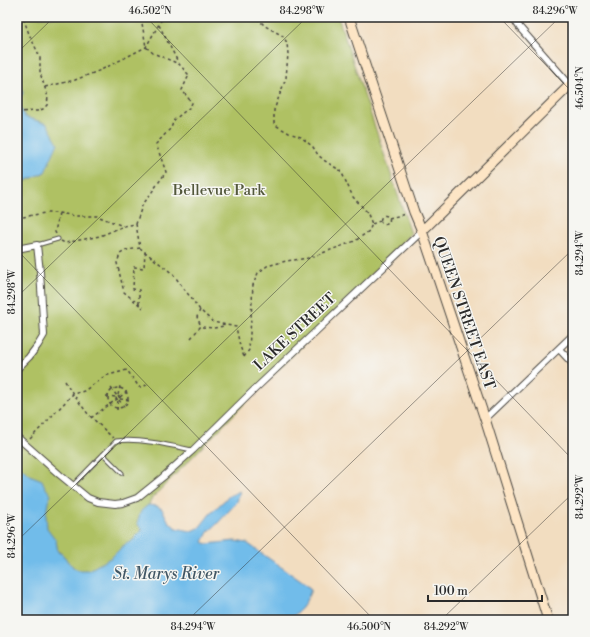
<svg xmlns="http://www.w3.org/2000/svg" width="590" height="637" viewBox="0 0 590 637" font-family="'Libre Bodoni',serif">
<rect width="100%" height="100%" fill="#f6f6f2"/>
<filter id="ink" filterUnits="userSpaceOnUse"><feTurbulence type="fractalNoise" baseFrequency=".025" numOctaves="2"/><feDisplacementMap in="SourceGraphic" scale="8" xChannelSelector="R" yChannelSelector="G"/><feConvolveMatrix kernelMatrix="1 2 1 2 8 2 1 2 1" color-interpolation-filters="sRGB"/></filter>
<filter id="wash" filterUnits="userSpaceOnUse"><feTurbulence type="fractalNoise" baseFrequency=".012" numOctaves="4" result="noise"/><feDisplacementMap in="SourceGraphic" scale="16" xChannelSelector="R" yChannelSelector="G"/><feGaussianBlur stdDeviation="0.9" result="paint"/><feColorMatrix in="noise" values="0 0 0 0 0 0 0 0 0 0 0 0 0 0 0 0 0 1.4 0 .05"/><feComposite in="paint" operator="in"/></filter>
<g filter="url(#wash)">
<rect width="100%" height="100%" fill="#f2ddc0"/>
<!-- green -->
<path fill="#afc164" stroke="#6d7648" d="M 17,17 L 338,17 L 411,234 L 152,498 L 147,508 L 164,529 L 95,576 L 74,568 L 53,545 L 17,483 L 17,185 L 45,172 L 47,124 L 25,117 L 18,102 L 17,99 Z"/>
<!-- water -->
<path fill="#71bcea" stroke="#4e748a" d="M 17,68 L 23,93 L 18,102 L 25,117 L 47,124 L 58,143 L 45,172 L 17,185 L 17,118 L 18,117 L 17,116 Z
M 17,465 L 32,476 L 42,480 L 45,487 L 51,495 L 48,502 L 46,515 L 47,528 L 56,540 L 58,552 L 62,554 L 74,568 L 78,570 L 89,570 L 112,557 L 124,545 L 132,541 L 142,530 L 137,523 L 141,511 L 148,505 L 157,506 L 162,509 L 169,522 L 176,528 L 191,531 L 199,528 L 210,514 L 229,496 L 240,491 L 237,502 L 217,524 L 208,532 L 203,542 L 207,544 L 235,541 L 247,543 L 308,586 L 311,590 L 306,601 L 302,608 L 289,620 L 17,620 Z"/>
</g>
<g filter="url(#ink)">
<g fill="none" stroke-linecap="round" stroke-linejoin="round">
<!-- lane casing -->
<g stroke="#494641" stroke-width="5">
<path id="lane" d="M 37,245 L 58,239
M 103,454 L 122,473
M 73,485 L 116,441 C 139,438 169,445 192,450"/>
</g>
<!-- street casing -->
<g stroke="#494641" stroke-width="8">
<path id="street" d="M 513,17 L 520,28 L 570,85
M 17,249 L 37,245 L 40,272 L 44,335 L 38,345 L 29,357 L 17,369
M 559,349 L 573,364
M 485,419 L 573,335
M 17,437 L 60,475 L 88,498 L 98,502 L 115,504 L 123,503 L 137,498 L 163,477 L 193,450 L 256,388 L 422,231"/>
</g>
<!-- secondary casing -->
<g stroke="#494641" stroke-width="11">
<path id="secondary" d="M 349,17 L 414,212 L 422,231 L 485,419 L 548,620
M 422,231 L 573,82"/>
</g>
<!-- path -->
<path stroke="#494641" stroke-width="1.5" stroke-dasharray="3 3" stroke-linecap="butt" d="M 159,25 L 179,64
M 45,87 L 75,80 L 101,70 L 146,47 L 163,17
M 17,112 L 37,111 L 43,109 L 47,105 L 48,97 L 40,73 L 40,57 L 29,34 L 23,17
M380.5 220a4.5 4.5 0 1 1 9 0a4.5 4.5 0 1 1-9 0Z
M 17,218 L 45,213 L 59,213 L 75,216 L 97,216 L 123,226
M 389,218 L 406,214
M 136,224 L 140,248 L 173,274 L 200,310 L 213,322 L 236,327 L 240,346 L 244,357
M 372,224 L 380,221
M 56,234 L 55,232 L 59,213
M 61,241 L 65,243 L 100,236 L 124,226 L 136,224 L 142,206 L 166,172 L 156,144 L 171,128 L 174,120 L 190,107 L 192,103 L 182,90 L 189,75 L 179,64 L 153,53 L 146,47 L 141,17
M 140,248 L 127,250 L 120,254 L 117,263 L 124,292 L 143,308
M 139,304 L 139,290 L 133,289 L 134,267 L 144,268 L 145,252
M 202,327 L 214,328 L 224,326
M 191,338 L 201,326 L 197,317 L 200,310
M 244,357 L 249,350 L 253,285 L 258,273 L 267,266 L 286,261 L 309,258 L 355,241 L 369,231 L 372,224 L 367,212 L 353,197 L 341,171 L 325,161 L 318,155 L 313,147 L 301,137 L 289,133 L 277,126 L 274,123 L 274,110 L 286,78 L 288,54 L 287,43 L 283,36 L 265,26 L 256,17
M 65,381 L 73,394 L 84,391 L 105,376 L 127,370 L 139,387 L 143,387 L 148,384
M108 398a10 10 0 1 1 20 0a10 10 0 1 1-20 0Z
M 111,388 L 117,396
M 118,395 L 120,386
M 106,396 L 116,397
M 118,396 L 120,398 L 118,400 L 116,398 Z
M 120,397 L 128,391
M 120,399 L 130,400
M 119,400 L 125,408
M 117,410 L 118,400
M 91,418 L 117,399
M 30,439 L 73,394 L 88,414 L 113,438
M 17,454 L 21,449"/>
<!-- lane -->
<use href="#lane" stroke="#fff" stroke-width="3"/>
<!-- street -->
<use href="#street" stroke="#fff" stroke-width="6"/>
<!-- secondary -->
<use href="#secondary" stroke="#fde5c5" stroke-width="9"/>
</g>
</g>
<!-- ticks -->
<path fill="none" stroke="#2b2b2b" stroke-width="1" stroke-opacity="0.45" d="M 146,17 L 573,460M 499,17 L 573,93M 17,53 L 54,17M 17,250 L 374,620M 17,297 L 307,17M 17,541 L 560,17M 17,616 L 21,620M 188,620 L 573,249M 441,620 L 573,493"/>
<g text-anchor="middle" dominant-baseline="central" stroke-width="3" stroke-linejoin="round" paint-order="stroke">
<!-- park labels -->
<g font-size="15" fill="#53583c" stroke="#f6f6f2">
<text x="219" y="190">Bellevue Park</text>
</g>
<!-- street labels -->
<g font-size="15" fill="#2b2b2b" stroke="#f6f6f2">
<text transform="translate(464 313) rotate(71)">QUEEN STREET EAST</text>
<text transform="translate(295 332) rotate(-43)">LAKE STREET</text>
</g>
<!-- water labels -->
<g font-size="16" font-style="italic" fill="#405664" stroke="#f6f6f2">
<text x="166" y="574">St. Marys River</text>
</g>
</g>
<!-- margin -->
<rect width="590" height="637" fill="none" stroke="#f6f6f2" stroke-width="44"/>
<!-- scale -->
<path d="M428 595v6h114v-6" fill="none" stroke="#2b2b2b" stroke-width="2"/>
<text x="434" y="595" font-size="12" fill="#2b2b2b" stroke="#f6f6f2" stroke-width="3" paint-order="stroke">100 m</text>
<rect x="22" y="22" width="546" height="593" fill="none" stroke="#2b2b2b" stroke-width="1.5"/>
<g font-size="10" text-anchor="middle" fill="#2b2b2b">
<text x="150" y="14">46.502°N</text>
<text x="302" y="14">84.298°W</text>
<text x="555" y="14">84.296°W</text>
<text transform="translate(579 88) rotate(-90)" y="4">46.504°N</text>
<text transform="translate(579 253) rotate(-90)" y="4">84.294°W</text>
<text transform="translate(11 292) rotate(-90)" y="4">84.298°W</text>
<text transform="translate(579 497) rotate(-90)" y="4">84.292°W</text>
<text transform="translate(11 536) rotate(-90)" y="4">84.296°W</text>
<text x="193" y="630">84.294°W</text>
<text x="369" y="630">46.500°N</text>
<text x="446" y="630">84.292°W</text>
</g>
</svg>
